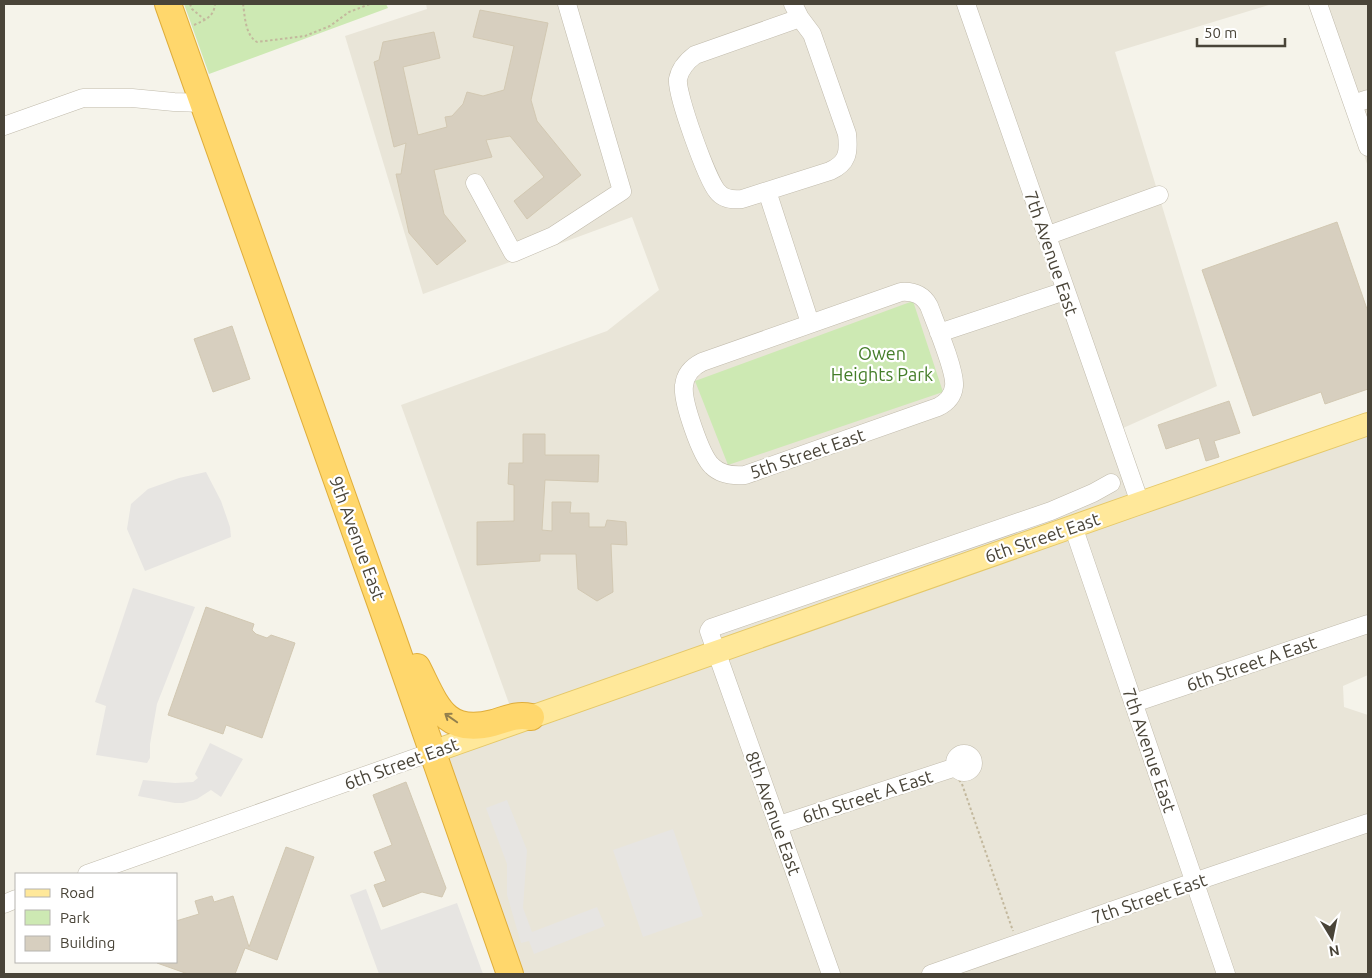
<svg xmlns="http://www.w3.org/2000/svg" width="1372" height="978" viewBox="0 0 1372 978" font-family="Ubuntu,sans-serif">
<rect width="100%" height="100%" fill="#f5f3ea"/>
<!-- residential -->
<path fill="#e9e5d8" d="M 426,4 L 1272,4 L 1115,52 L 1217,386 L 1112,433 L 1137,507 L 1368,426 L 1368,675 L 1343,686 L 1344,707 L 1368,715 L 1368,974 L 516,974 L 438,751 L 519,731 L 401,405 L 607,331 L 659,290 L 632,217 L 423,294 L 345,36 L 427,9 Z
M 1310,4 L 1368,4 L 1368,167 L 1349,109 Z"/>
<!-- green -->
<path fill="#cde9b3" d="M 184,4 L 386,4 L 388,8 L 209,74 Z
M 913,301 L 943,392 L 728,465 L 695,381 Z"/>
<!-- parking -->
<path fill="#e7e5e2" d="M 206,472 L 221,501 L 230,527 L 231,537 L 145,571 L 127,529 L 131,504 L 148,489 L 179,478 Z
M 133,588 L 195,607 L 157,704 L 150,744 L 150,758 L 147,763 L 96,755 L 106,706 L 95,702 Z
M 210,743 L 243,759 L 221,797 L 211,790 L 197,799 L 183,803 L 175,803 L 138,796 L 143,780 L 175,783 L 193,782 L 198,778 L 195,774 Z
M 507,800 L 527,850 L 523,908 L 532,932 L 597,907 L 605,926 L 534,954 L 529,941 L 521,943 L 507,895 L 507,864 L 486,808 Z
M 673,829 L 703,916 L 643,937 L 613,850 Z
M 366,889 L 381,930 L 457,903 L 483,974 L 379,974 L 350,895 Z"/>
<!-- building -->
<path fill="#d7cfbf" stroke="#d2c8b2" d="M 480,10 L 548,23 L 531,100 L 537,121 L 581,175 L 527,219 L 514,201 L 544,177 L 510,136 L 486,140 L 492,157 L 434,170 L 444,214 L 466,241 L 437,265 L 409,233 L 396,174 L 401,174 L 406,143 L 394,147 L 374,62 L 379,60 L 383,42 L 434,32 L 440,58 L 403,67 L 418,135 L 447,127 L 445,117 L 452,116 L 463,104 L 467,92 L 483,96 L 504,90 L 514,46 L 473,37 Z
M 1337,222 L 1368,312 L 1368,389 L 1325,404 L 1321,392 L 1253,416 L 1202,270 Z
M 232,326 L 250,379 L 213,392 L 194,339 Z
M 1229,401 L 1240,433 L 1214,441 L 1219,457 L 1206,461 L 1199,438 L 1166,449 L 1158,425 Z
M 523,434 L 545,434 L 545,455 L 599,455 L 598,482 L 545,480 L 542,530 L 552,531 L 552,502 L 571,502 L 570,513 L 589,513 L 589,527 L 605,527 L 607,520 L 626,522 L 627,545 L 611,544 L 613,592 L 597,601 L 578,589 L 576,554 L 540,554 L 540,561 L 477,565 L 477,522 L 514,521 L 514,485 L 508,484 L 509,463 L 523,463 Z
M 206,607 L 254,624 L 252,630 L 256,634 L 267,638 L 271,635 L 295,643 L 262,738 L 226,725 L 223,734 L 168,715 Z
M 406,782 L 446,888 L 442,897 L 422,892 L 383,907 L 374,885 L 386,881 L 374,852 L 392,845 L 373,795 Z
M 286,847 L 314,857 L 277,960 L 245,948 L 235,974 L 188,974 L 157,963 L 157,962 L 176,962 L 176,921 L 199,914 L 195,901 L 212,896 L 214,902 L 233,896 L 249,947 Z"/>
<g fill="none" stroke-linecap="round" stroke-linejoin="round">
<!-- minor casing -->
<g stroke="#c1bbac" stroke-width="19">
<path id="minor" d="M 793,4 L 800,18 L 812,34 L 847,134 C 849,152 848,163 830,171 L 742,199 C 733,200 723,199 717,191 C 707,179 676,94 678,79 C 680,69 687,61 695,55 L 800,18
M 966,4 L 1140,503
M 1318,4 L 1368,147
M 1353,104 L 1368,99
M 4,126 L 83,98 L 132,98 L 174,102 L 203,103
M 475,183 L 513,253 L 553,236 L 622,191 L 567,4
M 767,191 L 810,323
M 1046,236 L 1159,195
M 901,292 C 914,291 923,295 929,306 C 935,322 956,372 954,386 C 953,396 946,403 938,407 L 745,475 C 733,476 721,475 712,466 C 701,456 682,401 684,386 C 685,375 692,367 702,362 Z
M 939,333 L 1065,291
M 1073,526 L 1226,974
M 1134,703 L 1368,624
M955 763a9 9 0 1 1 18 0a9 9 0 1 1-18 0Z
M 779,825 L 956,767
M 87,874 L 432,752
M 4,904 L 16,899
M 831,974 L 709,631 L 711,628 L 1051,511 L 1093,493 L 1111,483
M 931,974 L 1194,882 L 1368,823"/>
</g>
<!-- major casing -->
<g stroke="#e5c868" stroke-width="24">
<path id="major" d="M 432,752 L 1140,503 L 1368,424"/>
</g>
<!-- highway casing -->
<g stroke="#dfad3a" stroke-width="28">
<path id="highway" d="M 168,4 L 390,630 L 510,974
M 417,667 C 436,704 444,736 493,723 C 507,719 516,714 531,717"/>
</g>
<!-- path -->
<path stroke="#c3b89d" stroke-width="2" stroke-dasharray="2.5 2.5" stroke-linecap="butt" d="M 190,4 L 192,9 L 205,20
M 243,4 C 245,16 245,35 257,42 L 305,36 L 330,26 L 349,12 L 370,4
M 194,25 C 205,20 214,17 215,4
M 959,780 L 962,784 L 1013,931"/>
<!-- minor -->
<use href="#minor" stroke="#fff" stroke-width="18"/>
<!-- major -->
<use href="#major" stroke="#ffe89a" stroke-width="22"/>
<!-- highway -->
<use href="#highway" stroke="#ffd76c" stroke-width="26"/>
</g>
<!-- one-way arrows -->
<defs><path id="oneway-shaft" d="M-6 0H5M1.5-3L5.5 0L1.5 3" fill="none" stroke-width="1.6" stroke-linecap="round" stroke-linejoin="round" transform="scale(1.25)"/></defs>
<use stroke="#927f4d" href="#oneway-shaft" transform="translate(451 718) rotate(-145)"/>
<g text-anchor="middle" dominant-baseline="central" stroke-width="4.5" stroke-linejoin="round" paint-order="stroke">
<!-- street labels -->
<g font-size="18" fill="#494438" stroke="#fff">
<text transform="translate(1052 253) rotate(71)">7th Avenue East</text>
<text transform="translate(807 453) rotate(-19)">5th Street East</text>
<text transform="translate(1042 537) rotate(-19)">6th Street East</text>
<text transform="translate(358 538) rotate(70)">9th Avenue East</text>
<text transform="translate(1251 663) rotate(-19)">6th Street A East</text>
<text transform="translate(1150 750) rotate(71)">7th Avenue East</text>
<text transform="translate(401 763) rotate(-20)">6th Street East</text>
<text transform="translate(867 796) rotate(-18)">6th Street A East</text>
<text transform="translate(774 813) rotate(70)">8th Avenue East</text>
<text transform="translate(1149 898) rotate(-19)">7th Street East</text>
</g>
<!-- park labels -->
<g font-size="18" fill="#447d29" stroke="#fff">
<text x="882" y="353">Owen<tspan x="882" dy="21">Heights Park</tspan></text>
</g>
</g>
<!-- border -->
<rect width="1372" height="978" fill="none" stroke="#494438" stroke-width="10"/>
<!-- legend -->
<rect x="15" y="873" width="162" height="90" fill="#ffffff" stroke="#b6b4af"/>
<rect x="25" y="889" width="25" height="8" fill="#ffe89a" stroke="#b6b4af"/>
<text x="60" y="898" font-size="15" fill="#494438">Road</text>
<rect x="25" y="910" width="25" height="15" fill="#cde9b3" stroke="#b6b4af"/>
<text x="60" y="923" font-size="15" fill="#494438">Park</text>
<rect x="25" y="936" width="25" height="15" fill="#d7cfbf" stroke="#b6b4af"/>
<text x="60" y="948" font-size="15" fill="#494438">Building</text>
<!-- north arrow -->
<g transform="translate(1332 938) rotate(170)" stroke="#ffffff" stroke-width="4" paint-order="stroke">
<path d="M0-4L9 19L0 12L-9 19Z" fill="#494438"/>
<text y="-8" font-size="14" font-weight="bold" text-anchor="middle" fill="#494438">N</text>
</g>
<!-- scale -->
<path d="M1197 38v8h88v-8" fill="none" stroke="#494438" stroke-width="2.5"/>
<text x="1204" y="38" font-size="15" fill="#494438" stroke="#ffffff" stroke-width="4" paint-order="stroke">50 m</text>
</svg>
